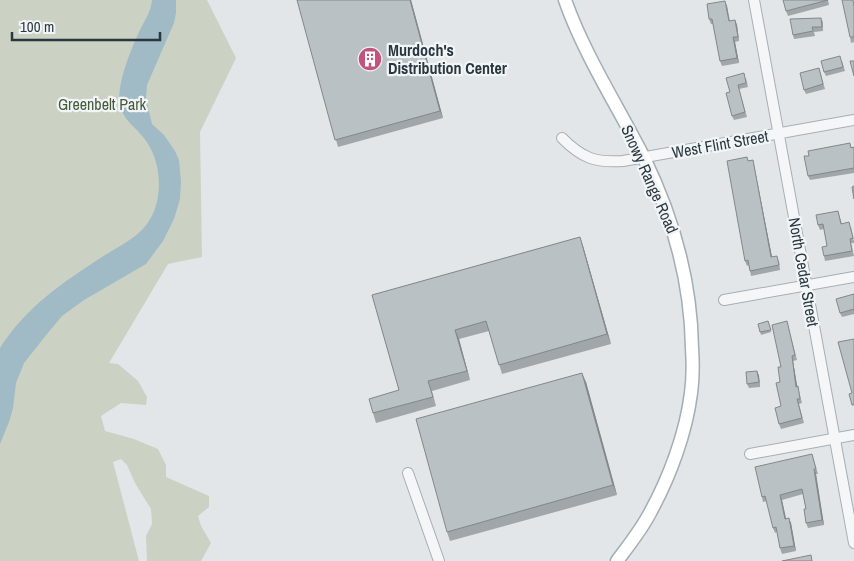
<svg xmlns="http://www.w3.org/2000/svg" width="854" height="561" viewBox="0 0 854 561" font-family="'Archivo Narrow',sans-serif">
<rect width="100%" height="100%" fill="#e2e6e9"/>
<!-- green -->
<path fill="#cbd2c4" d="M 0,0 L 207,0 L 236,58 L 200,132 L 202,257 L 168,264 L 109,363 L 118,364 L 138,381 L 147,397 L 146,405 L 121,403 L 101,416 L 105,431 L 134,439 L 158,449 L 166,465 L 166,477 L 209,496 L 209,507 L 198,516 L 201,526 L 211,543 L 201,561 L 147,561 L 146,536 L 152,524 L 151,509 L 135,483 L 127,465 L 121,459 L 113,462 L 139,561 L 0,561 Z"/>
<!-- water -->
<path fill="#a0bbc6" d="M 152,0 L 176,0 L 176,13 L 174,23 L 147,85 L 146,98 L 152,124 L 164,135 L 175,151 L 179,160 L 181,181 L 180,199 L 174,219 L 163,241 L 146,264 L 84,300 L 62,316 L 47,334 L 24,363 L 16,383 L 13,408 L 9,422 L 0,444 L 0,348 C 26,307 62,283 102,257 C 117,247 136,239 147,224 C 164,201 162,163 146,141 C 136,126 124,123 120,104 C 116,86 131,49 139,32 C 144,21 151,12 152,0 Z"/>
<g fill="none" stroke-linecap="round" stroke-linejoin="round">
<!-- minor casing -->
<g stroke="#a7aeb3" stroke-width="12">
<path id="minor" d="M 754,0 L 854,543
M 562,138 C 582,158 595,163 623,161 L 854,120
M 724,300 L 854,277
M 750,454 L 854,435
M 408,473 L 439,561"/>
</g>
<!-- major casing -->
<g stroke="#a2adb4" stroke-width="15">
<path id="major" d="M 565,0 C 584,54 617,105 643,156 C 673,217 691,280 692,348 C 693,363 693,379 691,393 C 686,433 670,476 651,511 C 642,529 629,545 617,561"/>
</g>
<!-- minor -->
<use href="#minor" stroke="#f4f6f8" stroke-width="10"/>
<!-- major -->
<use href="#major" stroke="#fff" stroke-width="12"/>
</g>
<!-- wall -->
<path fill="#a0a6a9" d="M 297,0 L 411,0 L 443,118 L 338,147 Z
M 828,0 L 829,5 L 788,16 L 786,11 Z
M 854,0 L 854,42 L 851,43 L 850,37 Z
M 727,6 L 730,21 L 735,20 L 737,25 L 739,41 L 735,42 L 739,63 L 722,66 L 720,61 L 713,24 L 711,24 L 709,19 Z
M 821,18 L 823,22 L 823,31 L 814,32 L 815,36 L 794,39 L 793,35 Z
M 842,61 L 845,71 L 826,76 L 824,72 Z
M 819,68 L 825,89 L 806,94 L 804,90 Z
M 746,78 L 748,87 L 739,89 L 747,117 L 734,120 L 732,116 L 730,92 Z
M 854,147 L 854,173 L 810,180 L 808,176 L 809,156 Z
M 753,160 L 754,165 L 772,257 L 779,261 L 780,270 L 751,276 L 749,265 L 747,266 L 745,261 L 748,161 Z
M 838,211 L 842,224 L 851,227 L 854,241 L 854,243 L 851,243 L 854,256 L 825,261 L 824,256 L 827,246 L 824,229 L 820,230 L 818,225 Z
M 580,237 L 583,246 L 611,344 L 502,374 L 489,331 L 459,339 L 470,380 L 432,391 L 436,406 L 376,423 L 373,413 L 399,390 L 372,295 Z
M 854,294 L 854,314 L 842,317 L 840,313 Z
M 768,321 L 771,332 L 761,335 L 758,324 Z
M 787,321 L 797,360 L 793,361 L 797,386 L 798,386 L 799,391 L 802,403 L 799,404 L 804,423 L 781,429 L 779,424 L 781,406 L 780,382 Z
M 757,371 L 759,376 L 760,387 L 749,388 L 747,384 Z
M 586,382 L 617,495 L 450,541 L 447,532 Z
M 812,454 L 818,474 L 816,474 L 824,525 L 808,528 L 806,523 L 806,509 L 803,494 L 782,500 L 786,518 L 791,523 L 796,551 L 782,554 L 780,548 L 777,532 L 775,533 L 773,528 L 767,501 L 763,502 L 762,497 Z"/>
<!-- shaded-wall -->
<path fill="#82878a" d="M 410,0 L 411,0 L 443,118 L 440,111 Z
M 725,1 L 727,6 L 730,26 Z
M 735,20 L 737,25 L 739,41 L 738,37 Z
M 733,37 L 735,42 L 739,63 L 737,58 Z
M 753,160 L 754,165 L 773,262 L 771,257 Z
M 580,237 L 583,246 L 611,344 L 607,334 Z
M 455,330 L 459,339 L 470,380 L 467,371 Z
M 792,356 L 793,361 L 798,391 L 796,387 Z
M 757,371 L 759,376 L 760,387 L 759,382 Z
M 582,373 L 586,382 L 617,495 L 613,485 Z
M 814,469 L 816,474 L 824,525 L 822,520 Z
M 780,495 L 782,500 L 787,524 L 785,519 Z
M 789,518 L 791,523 L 796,551 L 794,546 Z"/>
<!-- building -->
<path fill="#bac1c5" stroke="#82878a" d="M 297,0 L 410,0 L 440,111 L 335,140 Z
M 783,0 L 828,0 L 786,11 Z
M 842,0 L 853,0 L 854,6 L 854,37 L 850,37 Z
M 725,1 L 729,21 L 735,20 L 738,37 L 733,37 L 737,58 L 720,61 L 712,19 L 709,19 L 707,4 Z
M 821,18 L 822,27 L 812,27 L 813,31 L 793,35 L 790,19 Z
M 840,56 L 843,67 L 824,72 L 821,61 Z
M 850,61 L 854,61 L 854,76 Z
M 819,68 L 823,84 L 804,90 L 800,73 Z
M 744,73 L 746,83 L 738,85 L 745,112 L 732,116 L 726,93 L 730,92 L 726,78 Z
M 850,143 L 851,148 L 854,147 L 854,168 L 808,176 L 804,156 L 809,156 L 808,151 Z
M 747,157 L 748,161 L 753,160 L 771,257 L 777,256 L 779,265 L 750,271 L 748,260 L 745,261 L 727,161 Z
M 854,186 L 854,199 L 852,187 Z
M 838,211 L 841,224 L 849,222 L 853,238 L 850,239 L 852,251 L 824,256 L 822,247 L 827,246 L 823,224 L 818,225 L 816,215 Z
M 580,237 L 607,334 L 499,365 L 486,321 L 455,330 L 467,371 L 428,381 L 433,397 L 373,413 L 369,399 L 399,390 L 372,295 Z
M 854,294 L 854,309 L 840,313 L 836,299 Z
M 768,321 L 771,330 L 760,332 L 758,324 Z
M 787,321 L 795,355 L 792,356 L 796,387 L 798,386 L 800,399 L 797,399 L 802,418 L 779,424 L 775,408 L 781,406 L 776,383 L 780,382 L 778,367 L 781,367 L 772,325 Z
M 854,339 L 854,405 L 852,405 L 849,394 L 852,393 L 838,342 Z
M 757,371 L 759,382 L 747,384 L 746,372 Z
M 582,373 L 613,485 L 447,532 L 416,419 Z
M 812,454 L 816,469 L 814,469 L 822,520 L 806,523 L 804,509 L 806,509 L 802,489 L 780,495 L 785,519 L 789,518 L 794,546 L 780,548 L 776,527 L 773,528 L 765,496 L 762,497 L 755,467 Z
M 811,555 L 812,561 L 782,561 Z"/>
<!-- icons -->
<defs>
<g id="building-disc" transform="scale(1.25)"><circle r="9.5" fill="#c2537e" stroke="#f1f5f7"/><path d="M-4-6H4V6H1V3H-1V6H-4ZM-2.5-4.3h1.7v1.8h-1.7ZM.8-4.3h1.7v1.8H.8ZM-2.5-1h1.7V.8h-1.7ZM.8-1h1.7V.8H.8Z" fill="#fff"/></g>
</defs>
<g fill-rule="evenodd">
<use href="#building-disc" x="370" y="59"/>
</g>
<g text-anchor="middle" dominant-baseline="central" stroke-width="4.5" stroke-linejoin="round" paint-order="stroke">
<!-- poi labels -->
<g font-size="16" font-weight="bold" fill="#2b373f" stroke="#f1f5f7" text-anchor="start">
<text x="388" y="50">Murdoch's<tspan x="388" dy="18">Distribution Center</tspan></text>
</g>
<!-- park labels -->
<g font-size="16" fill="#485a3a" stroke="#f1f5f7">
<text x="102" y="104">Greenbelt Park</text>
</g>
<!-- street labels -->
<g font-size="16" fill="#2b373f" stroke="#f1f5f7">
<text transform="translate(720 144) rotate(-10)">West Flint Street</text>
<text transform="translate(650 179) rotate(66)">Snowy Range Road</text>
<text transform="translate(804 272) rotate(80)">North Cedar Street</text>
</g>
</g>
<!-- scale -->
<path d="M12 32v8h148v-8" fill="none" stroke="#2b373f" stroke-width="2.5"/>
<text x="20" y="32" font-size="15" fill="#2b373f" stroke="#f1f5f7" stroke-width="4" paint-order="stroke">100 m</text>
</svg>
